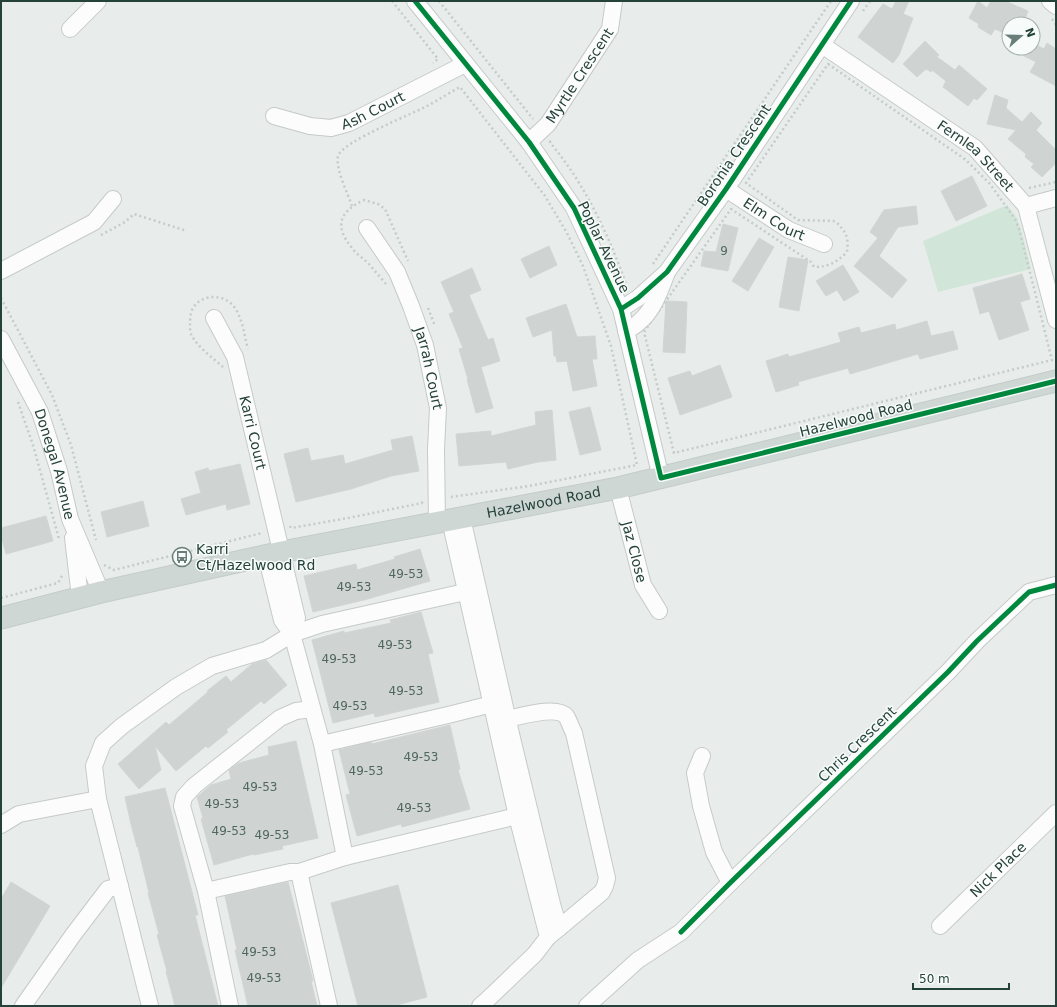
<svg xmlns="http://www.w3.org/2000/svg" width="1057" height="1007" viewBox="0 0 1057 1007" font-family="'DejaVu Sans',sans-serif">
<rect width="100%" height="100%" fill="#e8edeb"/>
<!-- green -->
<path fill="#d1e6d8" d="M 1007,205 L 1017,218 L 1022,233 L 1031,269 L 938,292 L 923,241 Z"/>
<!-- building -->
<path fill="#cfd4d2" stroke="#d1d6d4" d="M 896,1 L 909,1 L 903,14 L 913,18 L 899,55 L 893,63 L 858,37 L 883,4 L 892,9 Z
M 978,1 L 987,8 L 991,1 L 1005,1 L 1028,11 L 1023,24 L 1009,24 L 1009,35 L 995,29 L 991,35 L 978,27 L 979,24 L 969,18 Z
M 925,41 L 939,55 L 937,57 L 955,70 L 959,65 L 987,89 L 977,100 L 974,98 L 968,106 L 943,87 L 946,81 L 932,70 L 931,72 L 926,69 L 917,77 L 903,64 Z
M 1033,43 L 1044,49 L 1047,43 L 1056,49 L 1056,86 L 1030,72 L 1036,62 L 1008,48 L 1033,48 Z
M 995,95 L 1008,100 L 1006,108 L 1022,122 L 1031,112 L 1042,123 L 1036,130 L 1056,150 L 1056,163 L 1042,177 L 1031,167 L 1034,164 L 1025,157 L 1026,154 L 1008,139 L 1016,130 L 987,124 Z
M 972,176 L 987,206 L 956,221 L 941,191 Z
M 916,206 L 918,224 L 898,227 L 879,256 L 907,280 L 892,298 L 854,266 L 878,238 L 870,232 L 884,210 Z
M 723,224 L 738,228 L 728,271 L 701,266 L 704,251 L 716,252 Z
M 759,238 L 774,247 L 748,291 L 732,281 Z
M 549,246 L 557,265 L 530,278 L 521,259 Z
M 788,257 L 808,260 L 799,311 L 779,307 Z
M 843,265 L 859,292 L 844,301 L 837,290 L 826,296 L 816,281 Z
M 472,268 L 481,290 L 469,295 L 488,340 L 493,338 L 500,361 L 481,367 L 493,408 L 476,413 L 467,379 L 468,379 L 459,349 L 463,348 L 449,314 L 454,312 L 441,282 Z
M 1022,274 L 1030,299 L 1020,302 L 1029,330 L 999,340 L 989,311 L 980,314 L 973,288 Z
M 666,301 L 687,302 L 685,353 L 663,352 Z
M 566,304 L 577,337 L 595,336 L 597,359 L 592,359 L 597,386 L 573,391 L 567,361 L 557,362 L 556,356 L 554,356 L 552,330 L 533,337 L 526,318 Z
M 927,321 L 931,336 L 953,331 L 958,349 L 920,359 L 918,354 L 850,374 L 848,368 L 798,382 L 799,385 L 776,392 L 766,361 L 788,354 L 789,357 L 841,342 L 838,333 L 859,327 L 861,333 L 895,324 L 896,330 Z
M 720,365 L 732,397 L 680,415 L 668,378 L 690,371 L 692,376 Z
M 590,407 L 601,450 L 580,455 L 569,412 Z
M 552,410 L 556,460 L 538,462 L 508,469 L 506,462 L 459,466 L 456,434 L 491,431 L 491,436 L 536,425 L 535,412 Z
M 412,436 L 419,471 L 391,476 L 351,489 L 296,502 L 284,454 L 308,448 L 311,461 L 343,455 L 345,464 L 393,450 L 391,440 Z
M 240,464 L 250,504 L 227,510 L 226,504 L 186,515 L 181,499 L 201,493 L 195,472 L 208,468 L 209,471 Z
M 143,501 L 149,526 L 107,537 L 101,512 Z
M 46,516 L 53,541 L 6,554 L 1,535 L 1,528 Z
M 420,549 L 430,581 L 364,600 L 313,612 L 304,576 L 356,564 L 357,570 L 395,559 L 394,557 Z
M 421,612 L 433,653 L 428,654 L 439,702 L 375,717 L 374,713 L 333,723 L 312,640 L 344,631 L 344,633 L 391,623 L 390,620 Z
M 266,660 L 287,685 L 264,704 L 261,701 L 226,730 L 228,732 L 208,748 L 206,746 L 176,771 L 155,746 L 161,770 L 139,789 L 118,764 L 166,722 L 169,725 L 208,692 L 207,691 L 226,676 L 231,682 L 252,664 Z
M 450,725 L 460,769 L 458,770 L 470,809 L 402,827 L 401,824 L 357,836 L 346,795 L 350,794 L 339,750 L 371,742 L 372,744 Z
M 296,741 L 318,838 L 282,846 L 283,849 L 254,855 L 253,854 L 214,865 L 201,819 L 203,818 L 197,797 L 211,785 L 231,779 L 229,770 L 239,763 L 269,755 L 268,747 Z
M 165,788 L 198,915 L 195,915 L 218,1006 L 175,1006 L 166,971 L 167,971 L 157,935 L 159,934 L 148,893 L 149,893 L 138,847 L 137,847 L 131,824 L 125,797 Z
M 11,882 L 50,906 L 1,988 L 1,899 Z
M 288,882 L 313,981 L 311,981 L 317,1006 L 248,1006 L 235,950 L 237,950 L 225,896 Z
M 398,885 L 427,997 L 393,1006 L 358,1006 L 331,903 Z"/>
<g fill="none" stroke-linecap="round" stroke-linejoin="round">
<!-- minor casing -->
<g stroke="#c5cac8" stroke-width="18">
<g id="minor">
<path d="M 415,1 L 529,142 L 574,208 L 621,309 L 661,478"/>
<path d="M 1050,1 L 1056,6"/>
<path d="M 70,29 L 98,1"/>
<path id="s1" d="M 822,45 L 975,148 L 1026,206 L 1056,320"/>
<path id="s2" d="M 274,116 L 310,126 L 331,128 L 349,123 L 465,64"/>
<path id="s3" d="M 529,142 L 548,124 L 610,29 L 614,1"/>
<path id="s4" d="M 726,189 L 789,230 L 824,244"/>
<path d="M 1026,206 L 1056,198"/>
<path id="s5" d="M 367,228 L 397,272 L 411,306 L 425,345 L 438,408 L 436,449 L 437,522"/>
<path d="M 1,271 L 94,222 L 113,199"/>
<path d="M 621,309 L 638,298 L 667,272 L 726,189 L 851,1"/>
<path id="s6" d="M 214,318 L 235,357 L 297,618 L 292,634"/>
<path d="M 626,331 C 630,328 636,326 639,322 C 653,311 660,291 666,275"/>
<path id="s7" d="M 1,339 L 40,412 L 59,471 L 70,519 L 101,592"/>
<path id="s8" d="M 618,488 L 643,585 L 659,611"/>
<path d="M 462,518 L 511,734 L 552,904 L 559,928 L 548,937"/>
<path d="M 450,520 L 517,816 L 548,937 L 535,954 L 487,1000 L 480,1006"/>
<path d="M 73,538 L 80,597"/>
<path d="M 266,555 L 282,620 L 292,634 L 322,744 L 345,857"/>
<path d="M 497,721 C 513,719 555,704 566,716 C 569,720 571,728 574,733 L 607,878 L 605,886 L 602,892 L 559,928"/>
<path d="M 322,744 L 448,715 L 492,704"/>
<path d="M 702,756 L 695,773 L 701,806 L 714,852 L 730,883"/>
<path d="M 1,825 L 19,814 L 98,799"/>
<path d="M 299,872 L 329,1006"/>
<path d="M 206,891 L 290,872 L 299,872 L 345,857 L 517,816"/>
<path id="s9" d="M 940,926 L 1056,813"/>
<path d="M 23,1006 L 73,935 L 108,889 L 120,886"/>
<path d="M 150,1006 L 98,799 L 94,766 L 103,743 L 122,726 L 176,687 L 212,666 L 266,650 L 292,634 L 322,624 L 465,592"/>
<path d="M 230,1006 L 206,891 L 182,806 L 184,797 L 194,786 L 280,718 L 296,711 L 312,709"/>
<path d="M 587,1006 L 638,960 L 681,932 L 730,883 L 948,672 L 977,641 L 1029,592 L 1056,585"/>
</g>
</g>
<!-- major casing -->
<g stroke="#c3ccc9" stroke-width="23">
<g id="major">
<path id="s10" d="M 1,618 L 101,592 L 282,552 L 618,488 L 1056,381"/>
</g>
</g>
<!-- path -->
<path stroke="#c3ccca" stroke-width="2.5" stroke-dasharray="2 3" stroke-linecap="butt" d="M 392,1 L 438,59 L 433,63
M 439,1 L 533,119
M 863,11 L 870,1
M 1052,19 L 1056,25
M 828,64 L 966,160 L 990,184 L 1015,219 L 1019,229 L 1052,360 L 674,453 L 644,332 L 731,209 L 811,262 L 814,267 C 829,267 837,262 847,252 C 849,236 846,232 835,221 L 798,220 L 746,183 Z
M 551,141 L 550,142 C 559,154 568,165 576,178 C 597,211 613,247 626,284
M 1029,188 L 1056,182
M 352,206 C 348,194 335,168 338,156 C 343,141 415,113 431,104 C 441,98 451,92 460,87 L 545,196 L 567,233 L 583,266 L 611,346 L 637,465 L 529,486 L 451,497
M 101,235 L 125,222 L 134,214 L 187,231
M 653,264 L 831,1
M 386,284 C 380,277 374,270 368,263 C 363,258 356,254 352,248 C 334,226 339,212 364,200 L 378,204 L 385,209 L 408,261
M 1,298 L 52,395 L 71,445 L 96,540
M 428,308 L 435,326
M 223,367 C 213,358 197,347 191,334 C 190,332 190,328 190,325 C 190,321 190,315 192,310 C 200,293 225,293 235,308 C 243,320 244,335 248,349
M 18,402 L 33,445 L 59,539
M 290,526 L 291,528 L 348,518 L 422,503 L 422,500
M 104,565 L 114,570 L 262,533
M 1,598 L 58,583 L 63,574"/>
<!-- minor -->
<use href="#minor" stroke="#fcfcfc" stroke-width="16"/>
<!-- major -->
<use href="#major" stroke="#cfd7d5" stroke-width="21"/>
<!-- cycleway casing -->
<g stroke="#f7fbf9" stroke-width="8">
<path id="cycleway" d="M 415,1 L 529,142 L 574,208 L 621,309 L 661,478 L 1056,381
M 621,309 L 638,298 L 667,272 L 726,189 L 851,1
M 681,932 L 730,883 L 948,672 L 977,641 L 1029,592 L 1056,585"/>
</g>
<!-- cycleway -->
<use href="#cycleway" stroke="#00873e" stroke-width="5"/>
</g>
<!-- icons -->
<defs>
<g id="bus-ring" transform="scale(1)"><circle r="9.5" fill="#f7fbf9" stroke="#697e78" stroke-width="1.5"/><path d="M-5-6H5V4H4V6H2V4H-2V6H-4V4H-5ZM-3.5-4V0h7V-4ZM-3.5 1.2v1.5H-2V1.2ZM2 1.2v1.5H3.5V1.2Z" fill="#697e78"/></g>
</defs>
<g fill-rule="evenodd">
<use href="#bus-ring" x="182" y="557"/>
</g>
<g text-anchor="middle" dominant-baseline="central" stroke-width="3" stroke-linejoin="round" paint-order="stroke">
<!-- number labels -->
<g font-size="12" fill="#506761">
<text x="724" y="251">9</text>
<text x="406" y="574">49-53</text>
<text x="354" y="587">49-53</text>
<text x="395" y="645">49-53</text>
<text x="339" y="659">49-53</text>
<text x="406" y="691">49-53</text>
<text x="350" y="706">49-53</text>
<text x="421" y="757">49-53</text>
<text x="366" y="771">49-53</text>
<text x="260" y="787">49-53</text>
<text x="222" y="804">49-53</text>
<text x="414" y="808">49-53</text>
<text x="229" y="831">49-53</text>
<text x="272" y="835">49-53</text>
<text x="259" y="952">49-53</text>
<text x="264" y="978">49-53</text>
</g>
<!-- street labels -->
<g font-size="14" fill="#24423a" stroke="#f7fbf9">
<text stroke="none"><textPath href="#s3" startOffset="84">Myrtle Crescent</textPath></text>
<text stroke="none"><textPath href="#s2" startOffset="104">Ash Court</textPath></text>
<text transform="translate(734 155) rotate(-56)">Boronia Crescent</text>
<text stroke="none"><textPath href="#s1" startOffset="190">Fernlea Street</textPath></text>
<text stroke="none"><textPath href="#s4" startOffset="57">Elm Court</textPath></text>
<text transform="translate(604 247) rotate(64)">Poplar Avenue</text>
<text stroke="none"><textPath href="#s5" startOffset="155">Jarrah Court</textPath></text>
<text transform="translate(856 418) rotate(-14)">Hazelwood Road</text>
<text stroke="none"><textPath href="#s6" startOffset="122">Karri Court</textPath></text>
<text stroke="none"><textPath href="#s7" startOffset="137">Donegal Avenue</textPath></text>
<text stroke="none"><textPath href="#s10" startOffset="555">Hazelwood Road</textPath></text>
<text stroke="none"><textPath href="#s8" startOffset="66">Jaz Close</textPath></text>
<text transform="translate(857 744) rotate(-44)">Chris Crescent</text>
<text stroke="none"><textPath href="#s9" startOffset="81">Nick Place</textPath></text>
</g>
<!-- poi labels -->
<g font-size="14" fill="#24423a" stroke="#f7fbf9" text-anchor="start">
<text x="196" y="549">Karri<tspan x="196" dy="16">Ct/Hazelwood Rd</tspan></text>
</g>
</g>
<!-- border -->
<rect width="1057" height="1007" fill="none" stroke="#24423a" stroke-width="4"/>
<!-- north arrow -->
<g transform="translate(1021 36) rotate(70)"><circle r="19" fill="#f7fbf9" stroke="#a3b1ad"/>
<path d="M0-3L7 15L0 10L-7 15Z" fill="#697e78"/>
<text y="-6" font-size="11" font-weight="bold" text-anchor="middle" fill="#24423a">N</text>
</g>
<!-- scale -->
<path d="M913 983v6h96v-6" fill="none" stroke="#24423a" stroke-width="2"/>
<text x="919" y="983" font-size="12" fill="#24423a" stroke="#f7fbf9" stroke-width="3" paint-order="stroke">50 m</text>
</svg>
